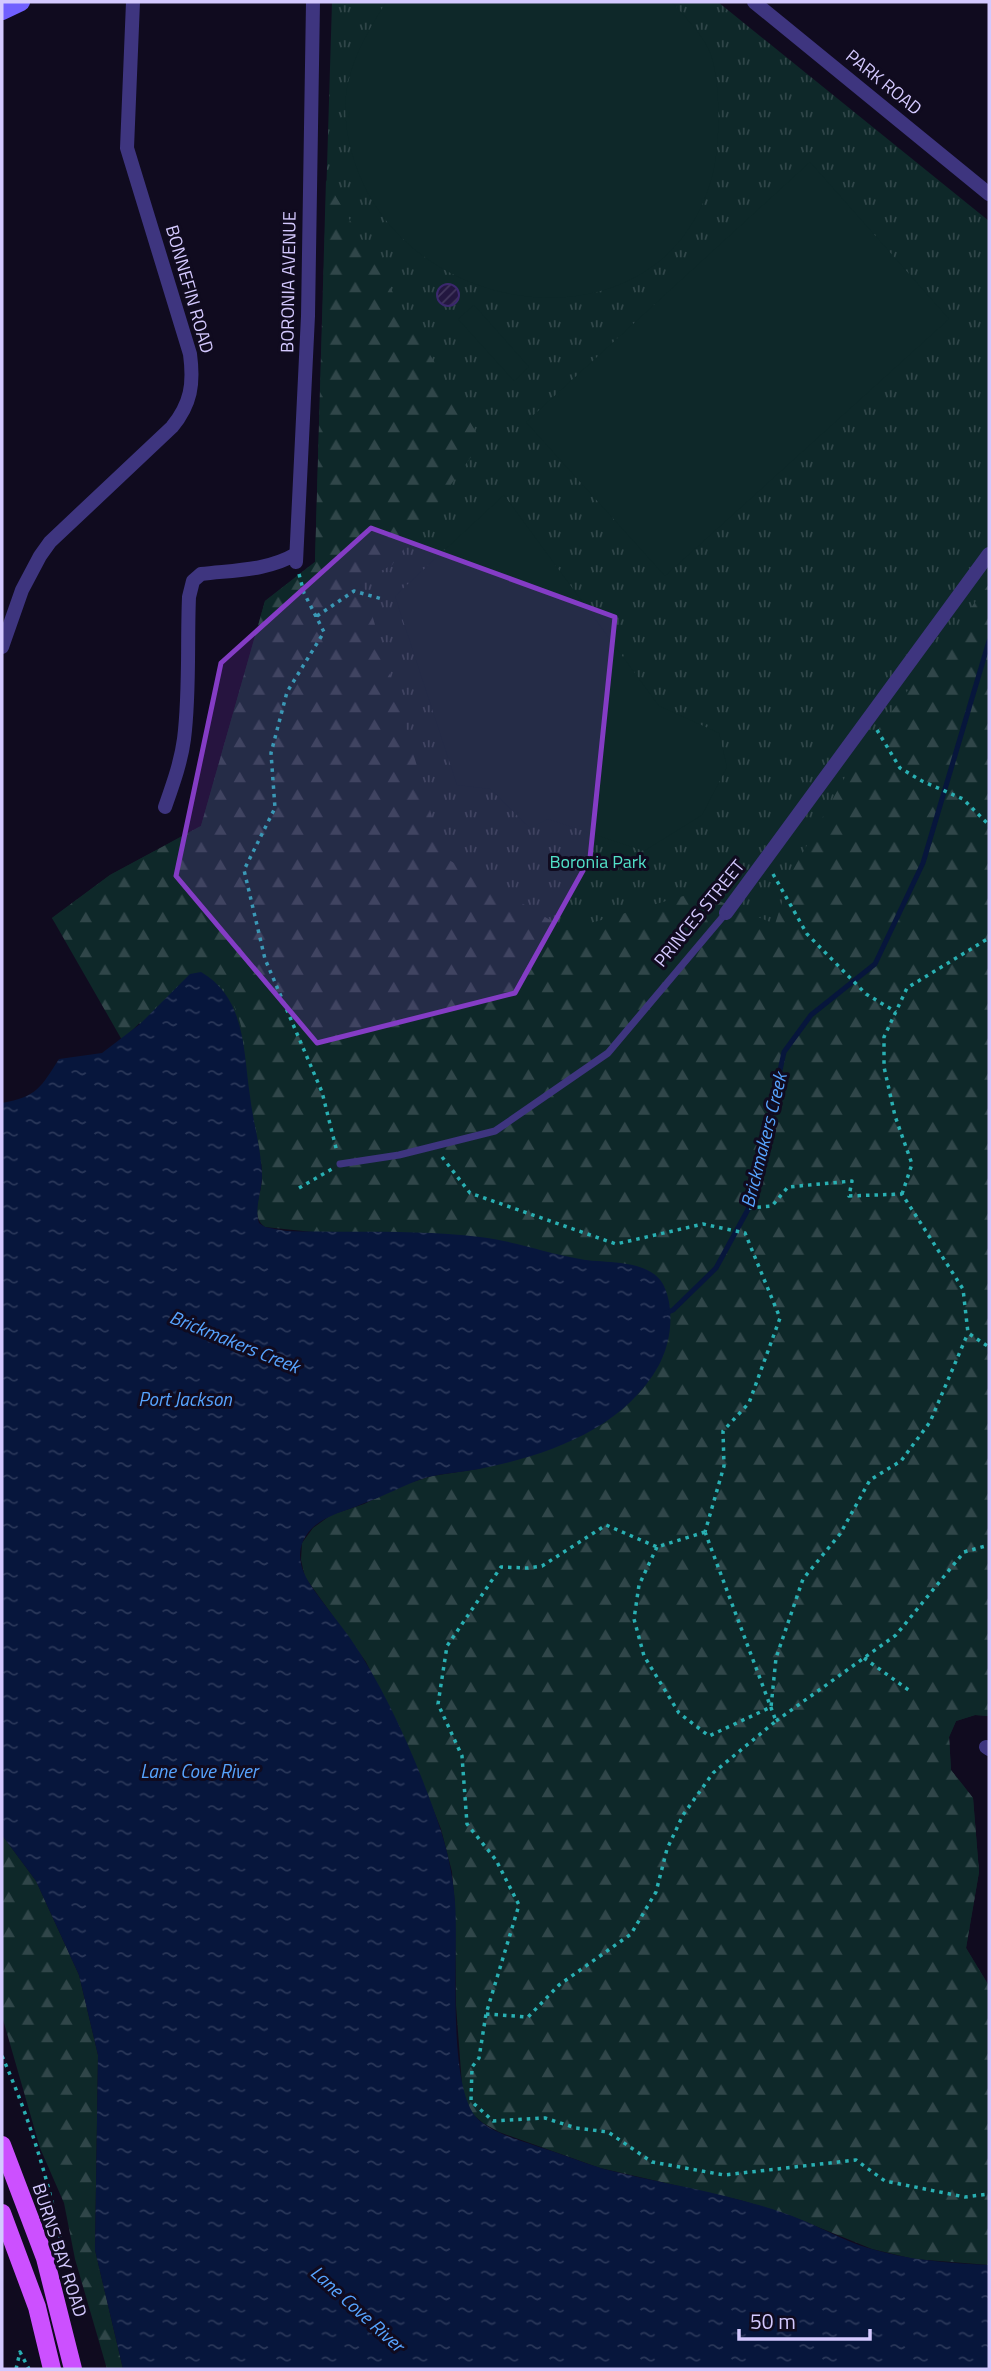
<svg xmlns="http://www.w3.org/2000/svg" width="991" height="2371" viewBox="0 0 991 2371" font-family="'Titillium Web',sans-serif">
<defs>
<pattern id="grass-tufts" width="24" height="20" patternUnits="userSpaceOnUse" patternTransform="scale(1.75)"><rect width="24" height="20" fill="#0e2829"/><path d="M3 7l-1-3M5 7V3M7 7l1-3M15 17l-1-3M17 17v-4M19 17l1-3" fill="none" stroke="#304649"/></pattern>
<pattern id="forest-firs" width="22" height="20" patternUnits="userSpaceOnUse" patternTransform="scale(1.75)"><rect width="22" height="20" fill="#0e2829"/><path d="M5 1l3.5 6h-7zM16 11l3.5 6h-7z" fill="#304649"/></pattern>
<pattern id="water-ripples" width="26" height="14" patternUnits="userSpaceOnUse" patternTransform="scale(1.75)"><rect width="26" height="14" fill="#07163c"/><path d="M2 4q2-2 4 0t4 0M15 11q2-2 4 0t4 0" fill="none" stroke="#2a3759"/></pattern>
<pattern id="building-hatch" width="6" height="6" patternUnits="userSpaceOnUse" patternTransform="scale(1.75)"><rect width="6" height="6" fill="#231740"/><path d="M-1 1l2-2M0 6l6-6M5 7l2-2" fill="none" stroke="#42375d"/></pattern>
</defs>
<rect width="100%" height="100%" fill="#100b1f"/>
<!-- grass -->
<path fill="url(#grass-tufts)" d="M 332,2 L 718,2 L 989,221 L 989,1716 L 975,1715 L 956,1721 L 949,1737 L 951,1770 L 973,1798 L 979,1872 L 966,1948 L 989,1986 L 989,2204 L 442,1234 L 322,1233 L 140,1024 L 52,918 L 110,875 L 201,826 L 265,601 L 315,562 Z"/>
<!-- forest -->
<path fill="url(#forest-firs)" d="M 326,180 L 482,442 L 392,565 L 362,581 L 444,857 L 567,930 L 697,892 L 775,924 L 792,872 L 854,761 L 989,584 L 989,1716 L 975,1715 L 956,1721 L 949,1737 L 951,1770 L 973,1798 L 979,1872 L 966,1948 L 989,1986 L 989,2265 L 914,2259 L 872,2249 L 786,2214 L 740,2200 L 600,2168 L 499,2132 L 483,2123 L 470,2112 L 465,2099 L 462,2085 L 456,2005 L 455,1905 L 452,1872 L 441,1829 L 407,1744 L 366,1662 L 305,1577 L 301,1560 L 302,1543 L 313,1528 L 331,1515 L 364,1504 L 403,1485 L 432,1476 L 478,1469 L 533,1454 L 589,1432 L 613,1419 L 643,1389 L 661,1361 L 667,1346 L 670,1312 L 664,1287 L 659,1278 L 487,1238 L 442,1234 L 322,1233 L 265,1227 C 249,1216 262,1194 262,1178 C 262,1151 254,1124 250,1098 C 245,1062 248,1007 216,982 C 209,978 198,977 190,974 L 122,1040 L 52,918 L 110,875 L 201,826 L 265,601 L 315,562 Z
M 2,1835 L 36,1881 L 79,1975 L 98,2055 L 95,2250 L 123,2369 L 107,2369 L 75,2259 L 64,2203 L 40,2148 L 2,2016 Z"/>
<!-- garden -->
<path fill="#0e2829" d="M 386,2 L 672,2 C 684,16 700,32 708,48 C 721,74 720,135 715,163 C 679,353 414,331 356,166 C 347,140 342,110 348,83 C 355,52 370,28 386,2 Z
M 810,162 L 949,319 L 665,576 L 526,422 Z
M 474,305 L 529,367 L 514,381 L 458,319 Z
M 504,495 L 659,706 L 719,733 L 727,767 L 702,815 L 644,851 L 548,819 L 530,828 L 490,789 L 457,785 L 395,596 Z"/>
<!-- water -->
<path fill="url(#water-ripples)" d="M 201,972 C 246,998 243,1050 250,1096 C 253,1122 261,1148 262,1175 C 262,1192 254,1207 259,1223 L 265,1227 L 286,1231 C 350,1233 416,1229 480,1237 C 514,1241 546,1253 580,1259 C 606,1264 650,1258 664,1286 C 675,1311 671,1342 659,1365 C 624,1429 546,1456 479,1469 C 462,1472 445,1473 428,1477 C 405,1484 385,1496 362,1504 C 341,1513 313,1518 303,1541 C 294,1562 307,1581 319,1597 C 329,1611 340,1624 350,1638 C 387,1692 417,1761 438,1822 C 447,1848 453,1875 455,1902 C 459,1949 445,2093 480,2121 C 496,2134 517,2139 536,2146 C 559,2153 581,2162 604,2169 C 650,2181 698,2188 744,2201 C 763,2206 783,2212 802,2220 C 824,2229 845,2241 868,2248 C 907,2260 948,2263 989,2265 L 989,2369 L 123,2369 L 95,2250 L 98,2055 L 79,1975 L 36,1881 L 2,1835 L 2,1103 C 37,1097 41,1087 59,1059 L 102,1053 L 140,1024 L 190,974 Z"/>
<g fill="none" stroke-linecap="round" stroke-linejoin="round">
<!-- stream -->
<path stroke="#07163c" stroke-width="5" d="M 666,1313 L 673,1310 L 716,1268 L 751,1204 L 784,1052 L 811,1015 L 875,964 L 923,863 L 989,641"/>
</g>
<!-- building -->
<path fill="url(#building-hatch)" stroke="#3b286d" stroke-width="2" d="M437 295a11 11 0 1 1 22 0a11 11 0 1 1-22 0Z"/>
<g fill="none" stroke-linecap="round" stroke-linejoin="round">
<!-- path -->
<path stroke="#29b0b3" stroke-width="3.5" stroke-dasharray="3.5 5" stroke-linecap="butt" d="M 299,574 L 304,593 L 324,632 L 287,692 L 271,753 L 275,808 L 244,870 L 265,959 L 322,1092 L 337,1152
M 317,616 L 354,591 L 382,599
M 877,730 L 900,768 L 922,781 L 963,799 L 989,825
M 773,874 L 807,934 L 866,994 L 896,1012
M 442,1157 L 470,1193 L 616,1244 L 703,1224 L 745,1233 L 780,1318 L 749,1403 L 723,1431 L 724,1466 L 705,1532
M 299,1188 L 332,1169
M 902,1194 L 912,1164 L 895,1116 L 884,1067 L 884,1037 L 907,988 L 989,938
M 749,1208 L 772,1206 L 788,1187 L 852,1181 L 849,1196 L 902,1194 L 963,1289 L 968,1333 L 989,1347
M 705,1532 L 657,1547 L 606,1525 L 542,1566 L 528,1568 L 501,1567 L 447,1646 L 438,1704 L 462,1756 L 467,1824 L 496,1860 L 519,1905 L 486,2014 L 479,2058 L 472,2067 L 471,2101 L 493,2121 L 545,2118 L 576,2128 L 608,2132 L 652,2162 L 724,2175 L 856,2160 L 885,2181 L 965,2197 L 989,2194
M 657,1547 L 639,1585 L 634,1619 L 644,1656 L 679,1713 L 709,1736 L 771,1707 L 776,1658 L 803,1579 L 840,1534 L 870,1480 L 901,1461 L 930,1422 L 968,1333
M 864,1658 L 910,1691
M 776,1721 L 896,1635 L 964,1552 L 989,1545
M 486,2014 L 528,2017 L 559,1985 L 631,1934 L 656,1892 L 667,1849 L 683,1815 L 713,1773 L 776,1721 L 705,1532
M 2,2056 C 30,2119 52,2190 64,2258
M 16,2369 L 20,2352 L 29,2369"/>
<!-- service -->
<path stroke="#3e357f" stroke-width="7" d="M 340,1164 L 399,1155 L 495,1131 L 608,1053 L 726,913"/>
<!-- minor -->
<path stroke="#3e357f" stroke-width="14" d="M 754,2 L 989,194
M 296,562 L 308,316 L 313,2
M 2,647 L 22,590 L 40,556 L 50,542 L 172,427 C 191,404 194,384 190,354 L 127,148 L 133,2
M 165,807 C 173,784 181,762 184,739 C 190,692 187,644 189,597 L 193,581 L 201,574 C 233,570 267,571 296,554
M 726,913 L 989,554
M 986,1747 L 989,1749"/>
<!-- secondary -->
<path stroke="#7160ff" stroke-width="18" d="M 2,11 L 21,2"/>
<!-- primary -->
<path stroke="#cc50ff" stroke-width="18" d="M 2,2145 L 45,2258 L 73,2369
M 2,2213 L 37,2307 L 52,2369"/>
</g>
<!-- marked area -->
<path fill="#843cc5" fill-opacity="0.2" stroke="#843cc5" stroke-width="5" stroke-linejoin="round" d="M 371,528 L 615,617 L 590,858 L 515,993 L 317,1043 L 176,876 L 221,663 Z"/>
<g text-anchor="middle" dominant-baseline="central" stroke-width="6" stroke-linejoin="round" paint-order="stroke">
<!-- street labels -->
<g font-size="18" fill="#d4c9ff" stroke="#100b1f">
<text transform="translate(884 82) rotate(39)">PARK ROAD</text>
<text transform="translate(288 282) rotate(-89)">BORONIA AVENUE</text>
<text transform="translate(190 289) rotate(74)">BONNEFIN ROAD</text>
<text transform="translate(699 913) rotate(-51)">PRINCES STREET</text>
<text transform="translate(60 2250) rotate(72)">BURNS BAY ROAD</text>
</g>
<!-- park labels -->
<g font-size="18" fill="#52e2c9" stroke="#100b1f">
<text x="598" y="861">Boronia Park</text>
</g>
<!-- water labels -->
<g font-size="19" font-style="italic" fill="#57a4ff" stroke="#100b1f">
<text transform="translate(763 1140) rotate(-76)">Brickmakers Creek</text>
<text transform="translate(235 1341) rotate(22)">Brickmakers Creek</text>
<text x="185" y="1398">Port Jackson</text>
<text x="199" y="1770">Lane Cove River</text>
<text transform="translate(358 2308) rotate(42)">Lane Cove River</text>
</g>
</g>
<!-- border -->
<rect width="991" height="2371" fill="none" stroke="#d4c9ff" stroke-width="7"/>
<!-- scale -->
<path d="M739 2329v10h131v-10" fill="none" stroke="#d4c9ff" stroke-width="3.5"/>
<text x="750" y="2329" font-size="21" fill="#d4c9ff" stroke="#100b1f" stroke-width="5" paint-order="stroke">50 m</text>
</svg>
